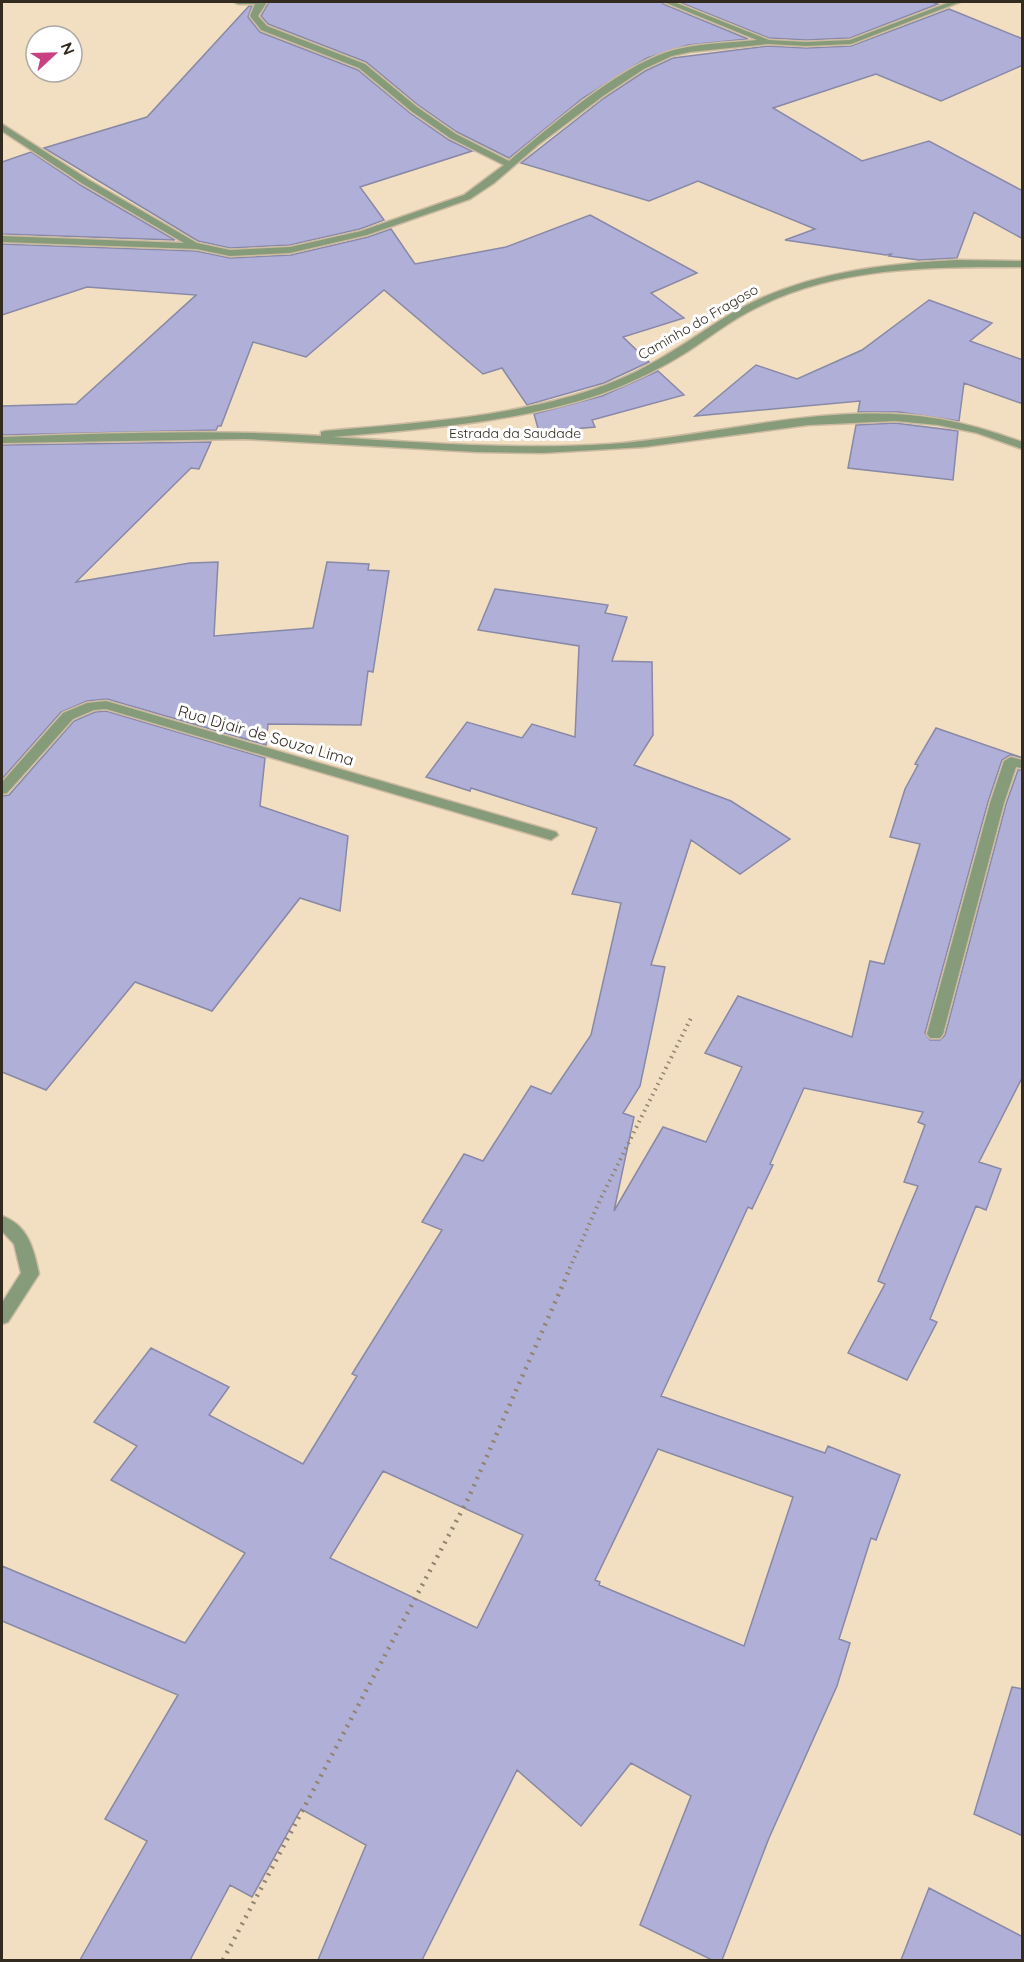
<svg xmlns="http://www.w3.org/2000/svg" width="1024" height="1962" viewBox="0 0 1024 1962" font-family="Quicksand,sans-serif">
<rect width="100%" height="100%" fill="#f2dec1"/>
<!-- building -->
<path fill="#afafd8" stroke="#8889a7" stroke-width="1.5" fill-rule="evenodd" d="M 269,2 L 662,2 L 663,4 L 748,39 L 688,45 L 647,58 L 583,98 L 509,158 L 457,132 L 418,105 L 366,62 L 268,24 L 261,16 Z
M 679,2 L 931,2 L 938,4 L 850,38 L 806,40 L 769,38 Z
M 249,6 L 252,6 L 248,17 L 260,32 L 358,70 L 410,113 L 449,140 L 472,151 L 360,187 L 384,220 L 360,229 L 290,245 L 230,248 L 198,241 L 44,148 L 147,117 Z
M 949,9 L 1023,39 L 1023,65 L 941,101 L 876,74 L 773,108 L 862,161 L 929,141 L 1023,191 L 1023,239 L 974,212 L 957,258 L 919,260 L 889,256 L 891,254 L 886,255 L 785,240 L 815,229 L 698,181 L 649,201 L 521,163 L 604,98 L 645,71 L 673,58 L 768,46 L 806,48 L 851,46 Z
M 31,152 L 82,186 L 175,240 L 2,234 L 2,162 Z
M 590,215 L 697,273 L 651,293 L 684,318 L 623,337 L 649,362 L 604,383 L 527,405 L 502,368 L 483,374 L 384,290 L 306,357 L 253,342 L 221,426 L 218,426 L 216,430 L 2,435 L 2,406 L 76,404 L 196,295 L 87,287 L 2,315 L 2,244 L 196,251 L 230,258 L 291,255 L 368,237 L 391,229 L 415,264 L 506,247 Z
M 929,300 L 992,323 L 970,341 L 1023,360 L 1023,404 L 964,383 L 959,421 L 899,412 L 858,412 L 860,401 L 695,416 L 756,365 L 797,379 L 862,350 Z
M 658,371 L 684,395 L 592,420 L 595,427 L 539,432 L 534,414 L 602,396 Z
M 895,423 L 958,431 L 953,480 L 848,468 L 856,425 Z
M 211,442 L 199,469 L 191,468 L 76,582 L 190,563 L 218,562 L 214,636 L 313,628 L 327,562 L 369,564 L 368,570 L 389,571 L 373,672 L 368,671 L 361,725 L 268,724 L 266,745 L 107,699 L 87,701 L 61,712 L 2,779 L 2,445 Z
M 495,589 L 608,605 L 605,613 L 627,617 L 612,661 L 652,662 L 653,735 L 634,765 L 731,801 L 790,839 L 740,874 L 691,840 L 651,965 L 665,967 L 640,1086 L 623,1113 L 634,1117 L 614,1211 L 663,1127 L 706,1142 L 742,1067 L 705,1053 L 738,996 L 852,1037 L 870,961 L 884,964 L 920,844 L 890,837 L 905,789 L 918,765 L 915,764 L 936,728 L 1023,758 L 1010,755 L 1002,760 L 988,802 L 925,1033 L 930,1040 L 940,1040 L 945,1035 L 1006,804 L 1018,770 L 1023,770 L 1023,1076 L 979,1162 L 1001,1169 L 986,1210 L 976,1206 L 930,1319 L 937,1322 L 907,1380 L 848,1353 L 885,1284 L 878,1281 L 918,1186 L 904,1182 L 925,1125 L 918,1122 L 923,1112 L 804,1088 L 770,1164 L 773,1165 L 752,1209 L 748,1207 L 661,1396 L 825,1453 L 828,1446 L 900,1475 L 876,1540 L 871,1538 L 839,1639 L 850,1643 L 837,1686 L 769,1838 L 722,1960 L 712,1960 L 640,1925 L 691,1796 L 631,1763 L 581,1826 L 517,1770 L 422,1960 L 318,1960 L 366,1845 L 301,1809 L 252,1897 L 230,1885 L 190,1960 L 80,1960 L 147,1841 L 105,1819 L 178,1695 L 2,1621 L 2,1566 L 185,1643 L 245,1553 L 111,1480 L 137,1446 L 94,1422 L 151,1348 L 229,1387 L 209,1415 L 303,1464 L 357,1376 L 352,1374 L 442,1230 L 422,1222 L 464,1154 L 483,1161 L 531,1086 L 551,1094 L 591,1035 L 621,903 L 572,894 L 597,828 L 471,788 L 470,791 L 426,777 L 467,722 L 522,738 L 532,724 L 575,737 L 579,646 L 478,630 ZM 658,1449 L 793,1497 L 744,1646 L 599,1585 L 600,1582 L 595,1580 ZM 383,1471 L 523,1535 L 477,1628 L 330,1558 Z
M 106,711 L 265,758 L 260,806 L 348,836 L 340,911 L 300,898 L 212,1011 L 135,982 L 46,1090 L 2,1072 L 2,796 L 9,795 L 74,721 L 95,712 Z
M 1012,1687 L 1023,1689 L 1023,1836 L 974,1814 Z
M 929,1888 L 1023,1937 L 1023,1960 L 901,1960 Z"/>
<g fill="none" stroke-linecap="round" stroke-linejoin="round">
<!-- street casing -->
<g stroke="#ccbaa1" stroke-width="3">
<path id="street" d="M 234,2 L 267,2 L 258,16 L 267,26 L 365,64 L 417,107 L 456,134 L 509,161 C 549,127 618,68 667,52 C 695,43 728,43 757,40 L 664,2 L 674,2 L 769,40 L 806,42 L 850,40 L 950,2 L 960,2 L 851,44 L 806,46 L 768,44 L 690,52 L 672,56 L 644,69 L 603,96 L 538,145 L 494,183 L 470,199 L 367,235 L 290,253 L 230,256 L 196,249 L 2,242 L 2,236 L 184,243 L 83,184 L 2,131 L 2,124 L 89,180 L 197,243 L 230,250 L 290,247 L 361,231 L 464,195 L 504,165 L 450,138 L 411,111 L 359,68 L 261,30 L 250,16 L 255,4 L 238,4 Z
M 956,260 L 1022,261 L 1022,267 C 932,267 838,266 756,308 C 731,320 710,337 687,352 C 660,369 631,383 601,394 C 515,423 423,429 333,437 C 425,443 517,450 610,444 C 718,436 831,400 940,419 C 968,424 995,432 1022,442 L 1022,449 L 977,433 L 938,425 L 895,421 L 808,425 L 644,447 L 543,453 L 477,452 L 245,439 L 2,443 L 2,437 C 108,433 215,429 321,436 L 321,432 L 325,431 C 415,423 508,418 594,389 C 624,379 653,364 679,347 C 702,333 724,316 749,304 C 813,272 885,264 956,260 Z
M 106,701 L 556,832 L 558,835 L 551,840 L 106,709 L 94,710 L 73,719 L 7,793 L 2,794 L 2,782 L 63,713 L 87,703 Z
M 1011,757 L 1022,760 L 1022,768 L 1016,767 L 1004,803 L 943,1034 L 940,1038 L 930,1038 L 927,1034 L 990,803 L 1004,761 Z
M 2,1216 C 28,1225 34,1249 39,1274 L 8,1322 L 2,1324 L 2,1303 L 21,1273 L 14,1244 L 2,1231 Z"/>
</g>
<!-- path-far1 -->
<path stroke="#91836f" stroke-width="4" stroke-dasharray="1.5 4.5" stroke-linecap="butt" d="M 567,1274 L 601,1198 L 692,1016"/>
<!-- path -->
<path stroke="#91836f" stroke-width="4.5" stroke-dasharray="2 6" stroke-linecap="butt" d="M 223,1960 L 468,1499 L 568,1273"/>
<!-- street -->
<use href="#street" fill="#859b7a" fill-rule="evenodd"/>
</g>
<g text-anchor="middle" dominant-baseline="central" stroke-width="6" stroke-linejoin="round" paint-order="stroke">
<!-- far-street labels -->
<g font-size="14" fill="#332b20" stroke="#fff">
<text transform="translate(698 322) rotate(-30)">Caminho do Fragoso</text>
<text x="515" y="433">Estrada da Saudade</text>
</g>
<!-- street labels -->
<g font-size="16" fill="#332b20" stroke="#fff">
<text transform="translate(266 735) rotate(16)">Rua Djair de Souza Lima</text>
</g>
</g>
<!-- border -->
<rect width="1024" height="1962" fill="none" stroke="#332b20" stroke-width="6"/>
<!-- north arrow -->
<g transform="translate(54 54) rotate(68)"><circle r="28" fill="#ffffff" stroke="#adaaa6" stroke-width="1.5"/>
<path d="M0-4.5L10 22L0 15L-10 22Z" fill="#c74183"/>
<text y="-9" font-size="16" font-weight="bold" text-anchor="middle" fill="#332b20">N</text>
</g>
</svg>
